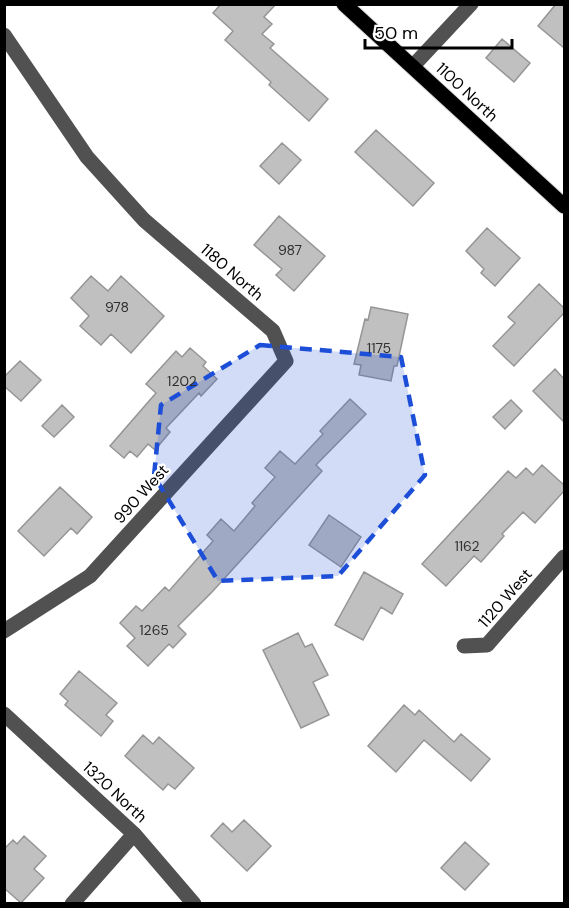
<svg xmlns="http://www.w3.org/2000/svg" width="569" height="908" viewBox="0 0 569 908" font-family="'DM Sans',sans-serif">
<rect width="100%" height="100%" fill="#fff"/>
<!-- building -->
<path fill="#c0c0c0" stroke="#959595" stroke-width="1.5" d="M 221,4 L 276,4 L 264,17 L 272,24 L 262,34 L 274,44 L 270,48 L 328,99 L 309,121 L 269,85 L 271,82 L 225,40 L 233,31 L 213,13 Z
M 556,4 L 564,4 L 564,48 L 538,26 Z
M 502,39 L 530,63 L 514,82 L 486,58 Z
M 376,130 L 434,183 L 413,206 L 355,152 Z
M 282,143 L 301,160 L 279,184 L 260,166 Z
M 279,216 L 325,256 L 294,291 L 276,275 L 282,269 L 254,245 Z
M 487,228 L 520,258 L 495,286 L 481,273 L 484,269 L 466,251 Z
M 91,276 L 108,291 L 121,276 L 164,316 L 131,353 L 111,334 L 101,345 L 80,326 L 89,316 L 71,298 Z
M 539,284 L 564,308 L 564,313 L 514,366 L 493,346 L 515,323 L 508,317 Z
M 371,307 L 408,314 L 397,366 L 394,366 L 391,381 L 359,375 L 361,365 L 354,364 L 365,319 L 368,320 Z
M 190,348 L 206,362 L 203,366 L 217,379 L 201,396 L 199,393 L 166,428 L 170,432 L 155,450 L 148,444 L 137,457 L 130,451 L 124,458 L 110,446 L 156,393 L 146,384 L 176,351 L 182,357 Z
M 20,361 L 41,380 L 21,401 L 4,386 L 4,377 Z
M 555,369 L 564,379 L 564,422 L 533,391 Z
M 350,399 L 366,414 L 316,465 L 322,471 L 212,592 L 178,626 L 186,634 L 173,648 L 169,644 L 148,666 L 127,646 L 135,638 L 120,623 L 136,606 L 142,611 L 165,587 L 169,591 L 213,541 L 207,535 L 221,519 L 234,531 L 255,506 L 252,503 L 275,477 L 265,468 L 280,451 L 295,464 L 323,434 L 320,431 Z
M 511,400 L 522,411 L 505,429 L 493,417 Z
M 62,405 L 74,417 L 54,437 L 42,426 Z
M 542,465 L 564,485 L 564,491 L 535,523 L 523,512 L 502,534 L 504,536 L 481,562 L 474,556 L 446,586 L 422,564 L 508,471 L 516,478 L 526,468 L 533,475 Z
M 60,487 L 92,517 L 77,534 L 71,528 L 44,556 L 18,531 Z
M 329,515 L 361,537 L 341,567 L 309,545 Z
M 364,572 L 403,594 L 392,614 L 381,607 L 363,640 L 335,625 Z
M 298,633 L 305,647 L 312,644 L 328,675 L 313,682 L 329,715 L 301,728 L 263,650 Z
M 79,671 L 117,703 L 106,715 L 113,721 L 101,736 L 65,705 L 68,701 L 60,694 Z
M 404,705 L 415,715 L 419,710 L 454,742 L 461,734 L 490,759 L 471,781 L 424,740 L 396,772 L 368,746 Z
M 143,735 L 153,744 L 159,737 L 194,768 L 175,789 L 168,784 L 163,790 L 125,756 Z
M 244,820 L 271,846 L 247,871 L 211,836 L 223,823 L 232,832 Z
M 24,836 L 46,856 L 34,869 L 44,878 L 21,903 L 4,888 L 4,849 L 13,840 L 17,844 Z
M 465,842 L 489,864 L 465,890 L 441,868 Z"/>
<g fill="none" stroke-linecap="round" stroke-linejoin="round">
<!-- major casing -->
<g stroke="#dbdbdb" stroke-width="17">
<path id="major" d="M 344,4 L 564,206"/>
</g>
<!-- minor -->
<path stroke="#515151" stroke-width="15" d="M 4,35 L 87,157 L 144,220 L 273,331 L 286,361 L 90,576 L 4,631
M 413,66 L 471,4
M 464,646 L 487,645 L 564,557
M 4,714 L 134,834 L 194,904
M 72,904 L 134,834"/>
<!-- major -->
<use href="#major" stroke="#000" stroke-width="15"/>
</g>
<!-- marked area -->
<path fill="#1d4ed8" fill-opacity="0.2" stroke="#1d4ed8" stroke-width="4.5" stroke-dasharray="12 8" stroke-linejoin="round" d="M 260,345 L 401,357 L 425,475 L 338,576 L 218,581 L 154,476 L 161,405 Z"/>
<g text-anchor="middle" dominant-baseline="central" stroke-width="4.5" stroke-linejoin="round" paint-order="stroke">
<!-- number labels -->
<g font-size="14" fill="#303030">
<text x="290" y="250">987</text>
<text x="117" y="307">978</text>
<text x="379" y="348">1175</text>
<text x="182" y="381">1202</text>
<text x="467" y="546">1162</text>
<text x="154" y="630">1265</text>
</g>
<!-- street labels -->
<g font-size="16" fill="#000" stroke="#fff">
<text transform="translate(467 92) rotate(43)">1100 North</text>
<text transform="translate(232 272) rotate(41)">1180 North</text>
<text transform="translate(141 494) rotate(-48)">990 West</text>
<text transform="translate(505 598) rotate(-49)">1120 West</text>
<text transform="translate(115 792) rotate(43)">1320 North</text>
</g>
</g>
<!-- border -->
<rect width="569" height="908" fill="none" stroke="#000000" stroke-width="12"/>
<!-- scale -->
<path d="M365 39v9h147v-9" fill="none" stroke="#000000" stroke-width="3"/>
<text x="374" y="39" font-size="18" fill="#000000" stroke="#ffffff" stroke-width="4.5" paint-order="stroke">50 m</text>
</svg>
